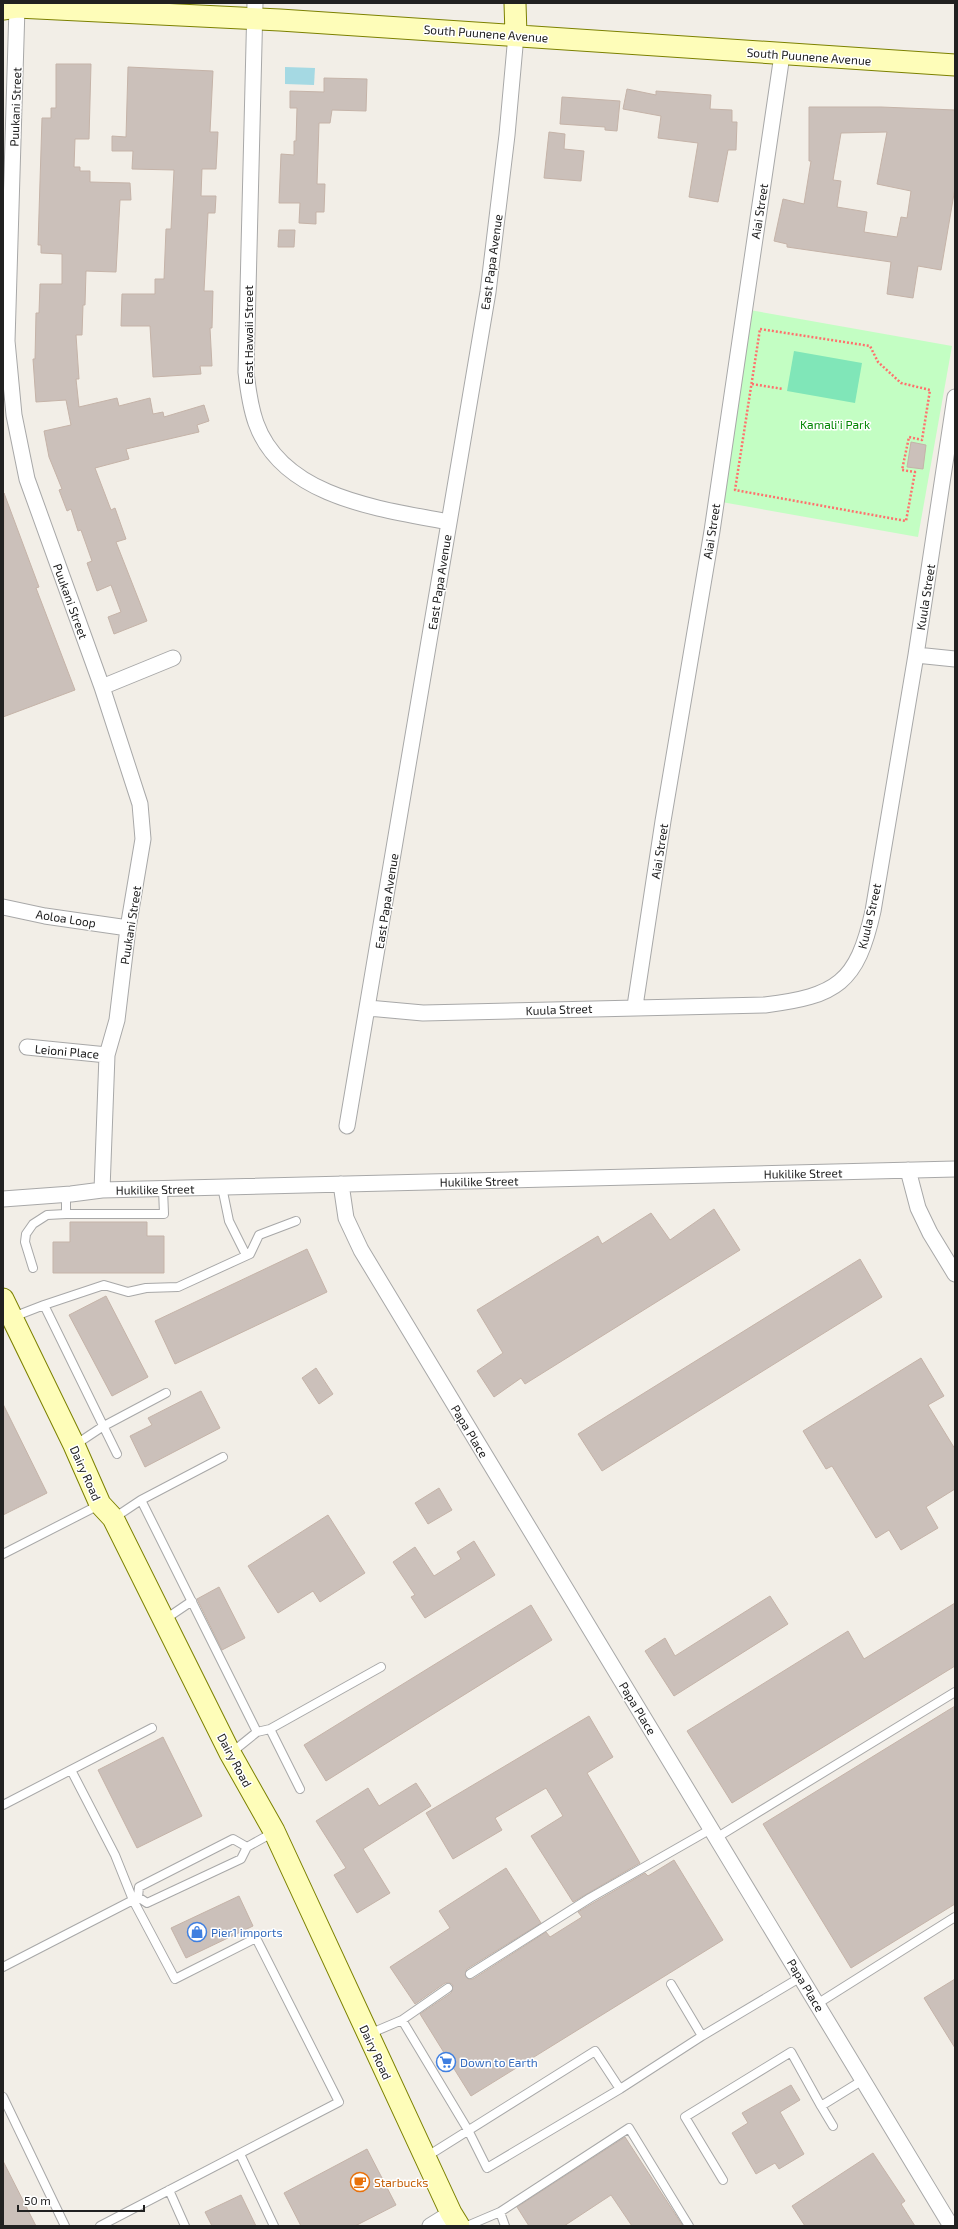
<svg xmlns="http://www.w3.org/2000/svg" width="958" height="2229" viewBox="0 0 958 2229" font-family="'Exo 2',sans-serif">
<rect width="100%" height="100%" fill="#f2eee7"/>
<!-- park -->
<path fill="#c3fec3" d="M 744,309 L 952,346 L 918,537 L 716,501 Z"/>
<!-- pitch -->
<path fill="#80e6b8" d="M 794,351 L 862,363 L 855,403 L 787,391 Z"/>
<!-- water -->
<path fill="#a5d9e3" d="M 285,67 L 315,68 L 314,85 L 285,84 Z"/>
<!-- building -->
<path fill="#cbc0ba" stroke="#c5b3a8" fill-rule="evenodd" d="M 56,64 L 91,64 L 89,139 L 75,139 L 74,167 L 80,167 L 80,171 L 90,171 L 90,182 L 130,183 L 131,200 L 120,200 L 116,272 L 86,271 L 85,305 L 83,305 L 82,335 L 76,335 L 79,379 L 76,379 L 79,407 L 117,398 L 119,406 L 150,398 L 153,414 L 163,412 L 164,417 L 204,405 L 209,421 L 197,425 L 199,432 L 126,449 L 129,459 L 95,468 L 111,510 L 115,508 L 126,539 L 116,542 L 147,621 L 114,634 L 108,617 L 121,612 L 111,585 L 97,591 L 87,563 L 92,561 L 81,530 L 78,531 L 71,509 L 67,511 L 59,490 L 62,489 L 49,457 L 44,431 L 71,425 L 66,400 L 36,402 L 33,359 L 35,359 L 36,313 L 39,313 L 40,284 L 62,284 L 62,254 L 41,253 L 41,245 L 38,245 L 42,118 L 51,118 L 51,108 L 56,108 Z
M 128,67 L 213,71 L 210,132 L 218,132 L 216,169 L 202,169 L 201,196 L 216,196 L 215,213 L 208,213 L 204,291 L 213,291 L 212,328 L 210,328 L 212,366 L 200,366 L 201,374 L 153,377 L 150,326 L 121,326 L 122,294 L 155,294 L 155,279 L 164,279 L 166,229 L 171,229 L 174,170 L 132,169 L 133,151 L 112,151 L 112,136 L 126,137 Z
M 324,78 L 367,79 L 366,111 L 332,110 L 330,123 L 319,123 L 317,184 L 325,184 L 324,212 L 316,212 L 316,224 L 299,223 L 300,203 L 279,203 L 281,154 L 294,155 L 294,141 L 296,141 L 297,108 L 290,108 L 290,91 L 324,92 Z
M 627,89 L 656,95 L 656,91 L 711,95 L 710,109 L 732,110 L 732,122 L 737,122 L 736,150 L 728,150 L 718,202 L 689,197 L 698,143 L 658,138 L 661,116 L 623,109 Z
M 562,97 L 620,101 L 617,131 L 605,130 L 605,127 L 560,124 Z
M 809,107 L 881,107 L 955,110 L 955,188 L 941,270 L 918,266 L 913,298 L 887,294 L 891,262 L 787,247 L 787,244 L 774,241 L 783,199 L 804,204 L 811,161 L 809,161 ZM 887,132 L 877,184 L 911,191 L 907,218 L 901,217 L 897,237 L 864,232 L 867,212 L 837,207 L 841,181 L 833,180 L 841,133 Z
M 549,132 L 565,134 L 564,149 L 584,151 L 581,181 L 544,178 Z
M 279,230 L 295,230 L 294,247 L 278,247 Z
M 911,442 L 926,445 L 923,469 L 907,467 Z
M 4,493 L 39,587 L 36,588 L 75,690 L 3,717 Z
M 714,1209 L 740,1250 L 525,1384 L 521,1378 L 494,1397 L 477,1371 L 503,1353 L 477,1310 L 598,1236 L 602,1244 L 651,1213 L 670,1240 Z
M 70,1222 L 147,1222 L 147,1236 L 164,1236 L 164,1273 L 53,1273 L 53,1242 L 70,1242 Z
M 307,1249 L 327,1292 L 175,1364 L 155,1321 Z
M 860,1259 L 882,1297 L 602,1471 L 578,1434 Z
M 106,1296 L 148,1377 L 112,1396 L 69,1315 Z
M 921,1358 L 944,1396 L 928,1405 L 955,1449 L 955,1489 L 926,1507 L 938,1528 L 901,1550 L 889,1530 L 876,1538 L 832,1466 L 826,1469 L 803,1431 Z
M 316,1368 L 333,1394 L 319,1404 L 302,1378 Z
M 201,1391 L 220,1428 L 145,1467 L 130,1436 L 152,1425 L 148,1418 Z
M 3,1404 L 47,1493 L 3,1515 Z
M 439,1488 L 452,1510 L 428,1524 L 415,1503 Z
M 328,1515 L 365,1573 L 320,1602 L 313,1591 L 278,1613 L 248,1566 Z
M 474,1541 L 495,1575 L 425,1618 L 411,1597 L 415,1595 L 393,1562 L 415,1547 L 434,1576 L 461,1559 L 457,1552 Z
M 219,1587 L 245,1638 L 222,1650 L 197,1599 Z
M 770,1596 L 788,1624 L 674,1696 L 645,1651 L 665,1638 L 675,1656 Z
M 955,1603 L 955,1666 L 732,1803 L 687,1731 L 848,1631 L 864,1659 Z
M 531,1605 L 552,1640 L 326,1781 L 304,1745 Z
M 955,1706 L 955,1904 L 851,1968 L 763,1824 Z
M 589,1716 L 613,1757 L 587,1773 L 640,1863 L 573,1902 L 531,1836 L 563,1816 L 546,1788 L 495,1818 L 502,1830 L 453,1859 L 426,1813 Z
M 163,1737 L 202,1816 L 137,1848 L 98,1770 Z
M 416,1783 L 431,1806 L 363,1849 L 390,1893 L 357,1913 L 334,1875 L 346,1868 L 316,1821 L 368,1788 L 379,1806 Z
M 674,1860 L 723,1940 L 471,2096 L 420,2014 L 451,1993 L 453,1985 L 450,1983 L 445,1983 L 415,2004 L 390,1967 L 450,1928 L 439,1911 L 506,1868 L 541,1923 L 467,1969 L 465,1975 L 468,1979 L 473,1979 L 546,1932 L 550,1937 L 582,1917 L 578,1912 L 593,1903 L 645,1873 L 648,1876 Z
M 239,1896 L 253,1926 L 186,1958 L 171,1928 Z
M 955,1979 L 955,2048 L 924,1998 Z
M 791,2085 L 800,2100 L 780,2112 L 804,2154 L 779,2169 L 775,2163 L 756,2174 L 732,2133 L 748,2123 L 742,2113 Z
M 625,2137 L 683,2226 L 632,2226 L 611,2195 L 564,2226 L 529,2226 L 517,2207 Z
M 367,2149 L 396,2205 L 355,2226 L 301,2226 L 284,2193 Z
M 873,2153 L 905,2201 L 901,2204 L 915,2226 L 805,2226 L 792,2206 Z
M 3,2161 L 36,2226 L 3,2226 Z
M 241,2195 L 256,2226 L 212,2226 L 205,2212 Z"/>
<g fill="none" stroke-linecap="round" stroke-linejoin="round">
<!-- lane casing -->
<g stroke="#a8a8a8" stroke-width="10">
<path id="lane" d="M 222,1187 L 229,1221 L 246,1255
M 66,1195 L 66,1214 L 164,1214 L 163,1189
M 33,1268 L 25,1242 L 26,1234 L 33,1224 L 47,1215 L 66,1214
M 13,1317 L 44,1305
M 75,1445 L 102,1427 L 166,1393
M 117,1454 L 44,1305 L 104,1285 L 128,1292 L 146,1288 L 178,1287 L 250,1254 L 259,1235 L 296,1221
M 141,1500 L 223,1457
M 114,1518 L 141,1500 L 257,1732
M 3,1554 L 99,1505
M 164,1620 L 192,1601
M 270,1729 L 300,1789
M 231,1753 L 257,1732 L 270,1729 L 381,1667
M 71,1770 L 115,1855 L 133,1900 L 175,1979 L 256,1938 L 339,2102 L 100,2226
M 3,1805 L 152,1728
M 716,1838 L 955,1692
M 138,1897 L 147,1903 L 241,1859 L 247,1847 L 274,1832
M 138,1897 L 139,1887 L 233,1839 L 247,1847
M 3,1967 L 137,1898
M 470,1974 L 590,1898 L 711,1829
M 671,1984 L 702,2036
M 817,2004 L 955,1917
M 402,2020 L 448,1988
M 369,2034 L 402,2020 L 468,2130 L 487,2168 L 620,2089 L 595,2051 L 426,2157
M 620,2089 L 702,2036 L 801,1977
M 3,2097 L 65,2226
M 821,2106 L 833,2126
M 240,2154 L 274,2226
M 723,2180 L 685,2117 L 791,2052 L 821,2106 L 863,2080
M 169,2190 L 185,2226
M 500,2212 L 505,2226
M 467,2226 L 500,2212 L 629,2128 L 689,2226"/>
</g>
<!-- street casing -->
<g stroke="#a8a8a8" stroke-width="17">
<path id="street" d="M 255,3 L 246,372 C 248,390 250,406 256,423 C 283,498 381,509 449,522
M 17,7 L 7,341 L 14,415 L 27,479 L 102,687 L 140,804 L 143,839 L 128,928 L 117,1020 L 107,1055 L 102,1190
M 916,655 L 955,659
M 102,687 L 173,658
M 3,907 L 45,916 L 128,928
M 635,1006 L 663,821 L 712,531 L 782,55
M 368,1008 L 423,1013 L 765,1005 C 837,996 857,983 873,911 L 916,655 L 955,397
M 27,1047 L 107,1055
M 347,1126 L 488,292 L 507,135 L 516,35
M 908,1170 L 918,1208 L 930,1233 L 955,1274
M 341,1184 L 346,1218 L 361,1250 L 951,2226
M 3,1199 L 71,1194 L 102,1190 L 955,1169
M 430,2226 L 451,2213"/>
</g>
<!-- secondary casing -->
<g stroke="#7c8100" stroke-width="23">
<path id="secondary" d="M 515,3 L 516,35
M 3,9 L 17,7 L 280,20 L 955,65
M 3,1299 L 74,1445 L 100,1504 L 113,1518 L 230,1753 L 274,1831 L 451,2213 L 459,2226"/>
</g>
<!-- path -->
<path stroke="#ff706c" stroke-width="2.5" stroke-dasharray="2 2" stroke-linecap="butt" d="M 760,329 L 870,346 L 878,362 L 901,383 L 930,390 L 922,440 L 909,437 L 902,470 L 915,472 L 906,521 L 735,490 Z
M 752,384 L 783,389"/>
<!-- lane -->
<use href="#lane" stroke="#fff" stroke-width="8"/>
<!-- street -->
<use href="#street" stroke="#fff" stroke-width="15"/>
<!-- secondary -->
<use href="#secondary" stroke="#fefdb9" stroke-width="21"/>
</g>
<!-- icons -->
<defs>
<g id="shop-ring" transform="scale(1)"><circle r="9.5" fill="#fff" stroke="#3f7fe0" stroke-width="1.5"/><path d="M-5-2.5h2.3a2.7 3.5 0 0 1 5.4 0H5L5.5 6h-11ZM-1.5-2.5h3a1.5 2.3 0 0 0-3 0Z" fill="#3f7fe0"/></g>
<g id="supermarket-ring" transform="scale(1)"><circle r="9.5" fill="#fff" stroke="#3f7fe0" stroke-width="1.5"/><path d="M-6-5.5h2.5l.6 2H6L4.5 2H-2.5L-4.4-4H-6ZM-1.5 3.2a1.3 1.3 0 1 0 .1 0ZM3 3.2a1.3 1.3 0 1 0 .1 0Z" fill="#3f7fe0"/></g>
<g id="cafe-ring" transform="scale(1)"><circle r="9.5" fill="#fff" stroke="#e8710a" stroke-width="1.5"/><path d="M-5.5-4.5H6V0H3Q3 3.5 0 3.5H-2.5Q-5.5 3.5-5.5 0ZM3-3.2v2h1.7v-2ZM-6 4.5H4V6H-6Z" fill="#e8710a"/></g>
</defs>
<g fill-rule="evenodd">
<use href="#shop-ring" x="197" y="1932"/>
<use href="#supermarket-ring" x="446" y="2062"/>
<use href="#cafe-ring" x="360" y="2182"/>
</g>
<g text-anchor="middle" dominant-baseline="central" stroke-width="3" stroke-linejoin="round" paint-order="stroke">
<!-- street labels -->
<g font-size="12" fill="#212121" stroke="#fff">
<text transform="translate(486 33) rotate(4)">South Puunene Avenue</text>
<text transform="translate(809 56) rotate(4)">South Puunene Avenue</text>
<text transform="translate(15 107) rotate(-88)">Puukani Street</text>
<text transform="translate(759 211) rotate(-81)">Aiai Street</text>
<text transform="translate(491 262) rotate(-82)">East Papa Avenue</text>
<text transform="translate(248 335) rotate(-90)">East Hawaii Street</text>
<text transform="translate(711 531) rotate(-81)">Aiai Street</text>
<text transform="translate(439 582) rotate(-81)">East Papa Avenue</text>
<text transform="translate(925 597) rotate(-81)">Kuula Street</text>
<text transform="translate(71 601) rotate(70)">Puukani Street</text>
<text transform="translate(659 851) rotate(-81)">Aiai Street</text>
<text transform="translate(386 901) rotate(-81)">East Papa Avenue</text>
<text transform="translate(869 916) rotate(-77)">Kuula Street</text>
<text transform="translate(66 918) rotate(9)">Aoloa Loop</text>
<text transform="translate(130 925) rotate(-81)">Puukani Street</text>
<text transform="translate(559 1009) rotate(-2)">Kuula Street</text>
<text transform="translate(67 1051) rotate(5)">Leioni Place</text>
<text transform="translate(803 1173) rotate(-1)">Hukilike Street</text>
<text transform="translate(479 1181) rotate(-1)">Hukilike Street</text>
<text transform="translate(155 1189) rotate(-1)">Hukilike Street</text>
<text transform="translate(470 1431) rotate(59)">Papa Place</text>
<text transform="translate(86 1473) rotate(66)">Dairy Road</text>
<text transform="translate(638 1708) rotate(59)">Papa Place</text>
<text transform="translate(235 1760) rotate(62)">Dairy Road</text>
<text transform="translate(806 1985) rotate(59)">Papa Place</text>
<text transform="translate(376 2052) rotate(65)">Dairy Road</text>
</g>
<!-- park labels -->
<g font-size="12" fill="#048605" stroke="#fff">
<text x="835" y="424">Kamali'i Park</text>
</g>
<!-- shop labels -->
<g font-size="12" fill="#366cbe" stroke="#fff" text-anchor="start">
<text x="211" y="1932">Pier1 imports</text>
<text x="460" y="2062">Down to Earth</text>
</g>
<!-- food labels -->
<g font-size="12" fill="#c56008" stroke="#fff" text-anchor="start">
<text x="374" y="2182">Starbucks</text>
</g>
</g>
<!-- border -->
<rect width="958" height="2229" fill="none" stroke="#212121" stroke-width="8"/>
<!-- scale -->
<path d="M18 2205v6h126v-6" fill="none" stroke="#212121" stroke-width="2"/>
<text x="24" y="2205" font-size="12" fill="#212121" stroke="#ffffff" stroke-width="3" paint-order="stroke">50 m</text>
</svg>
